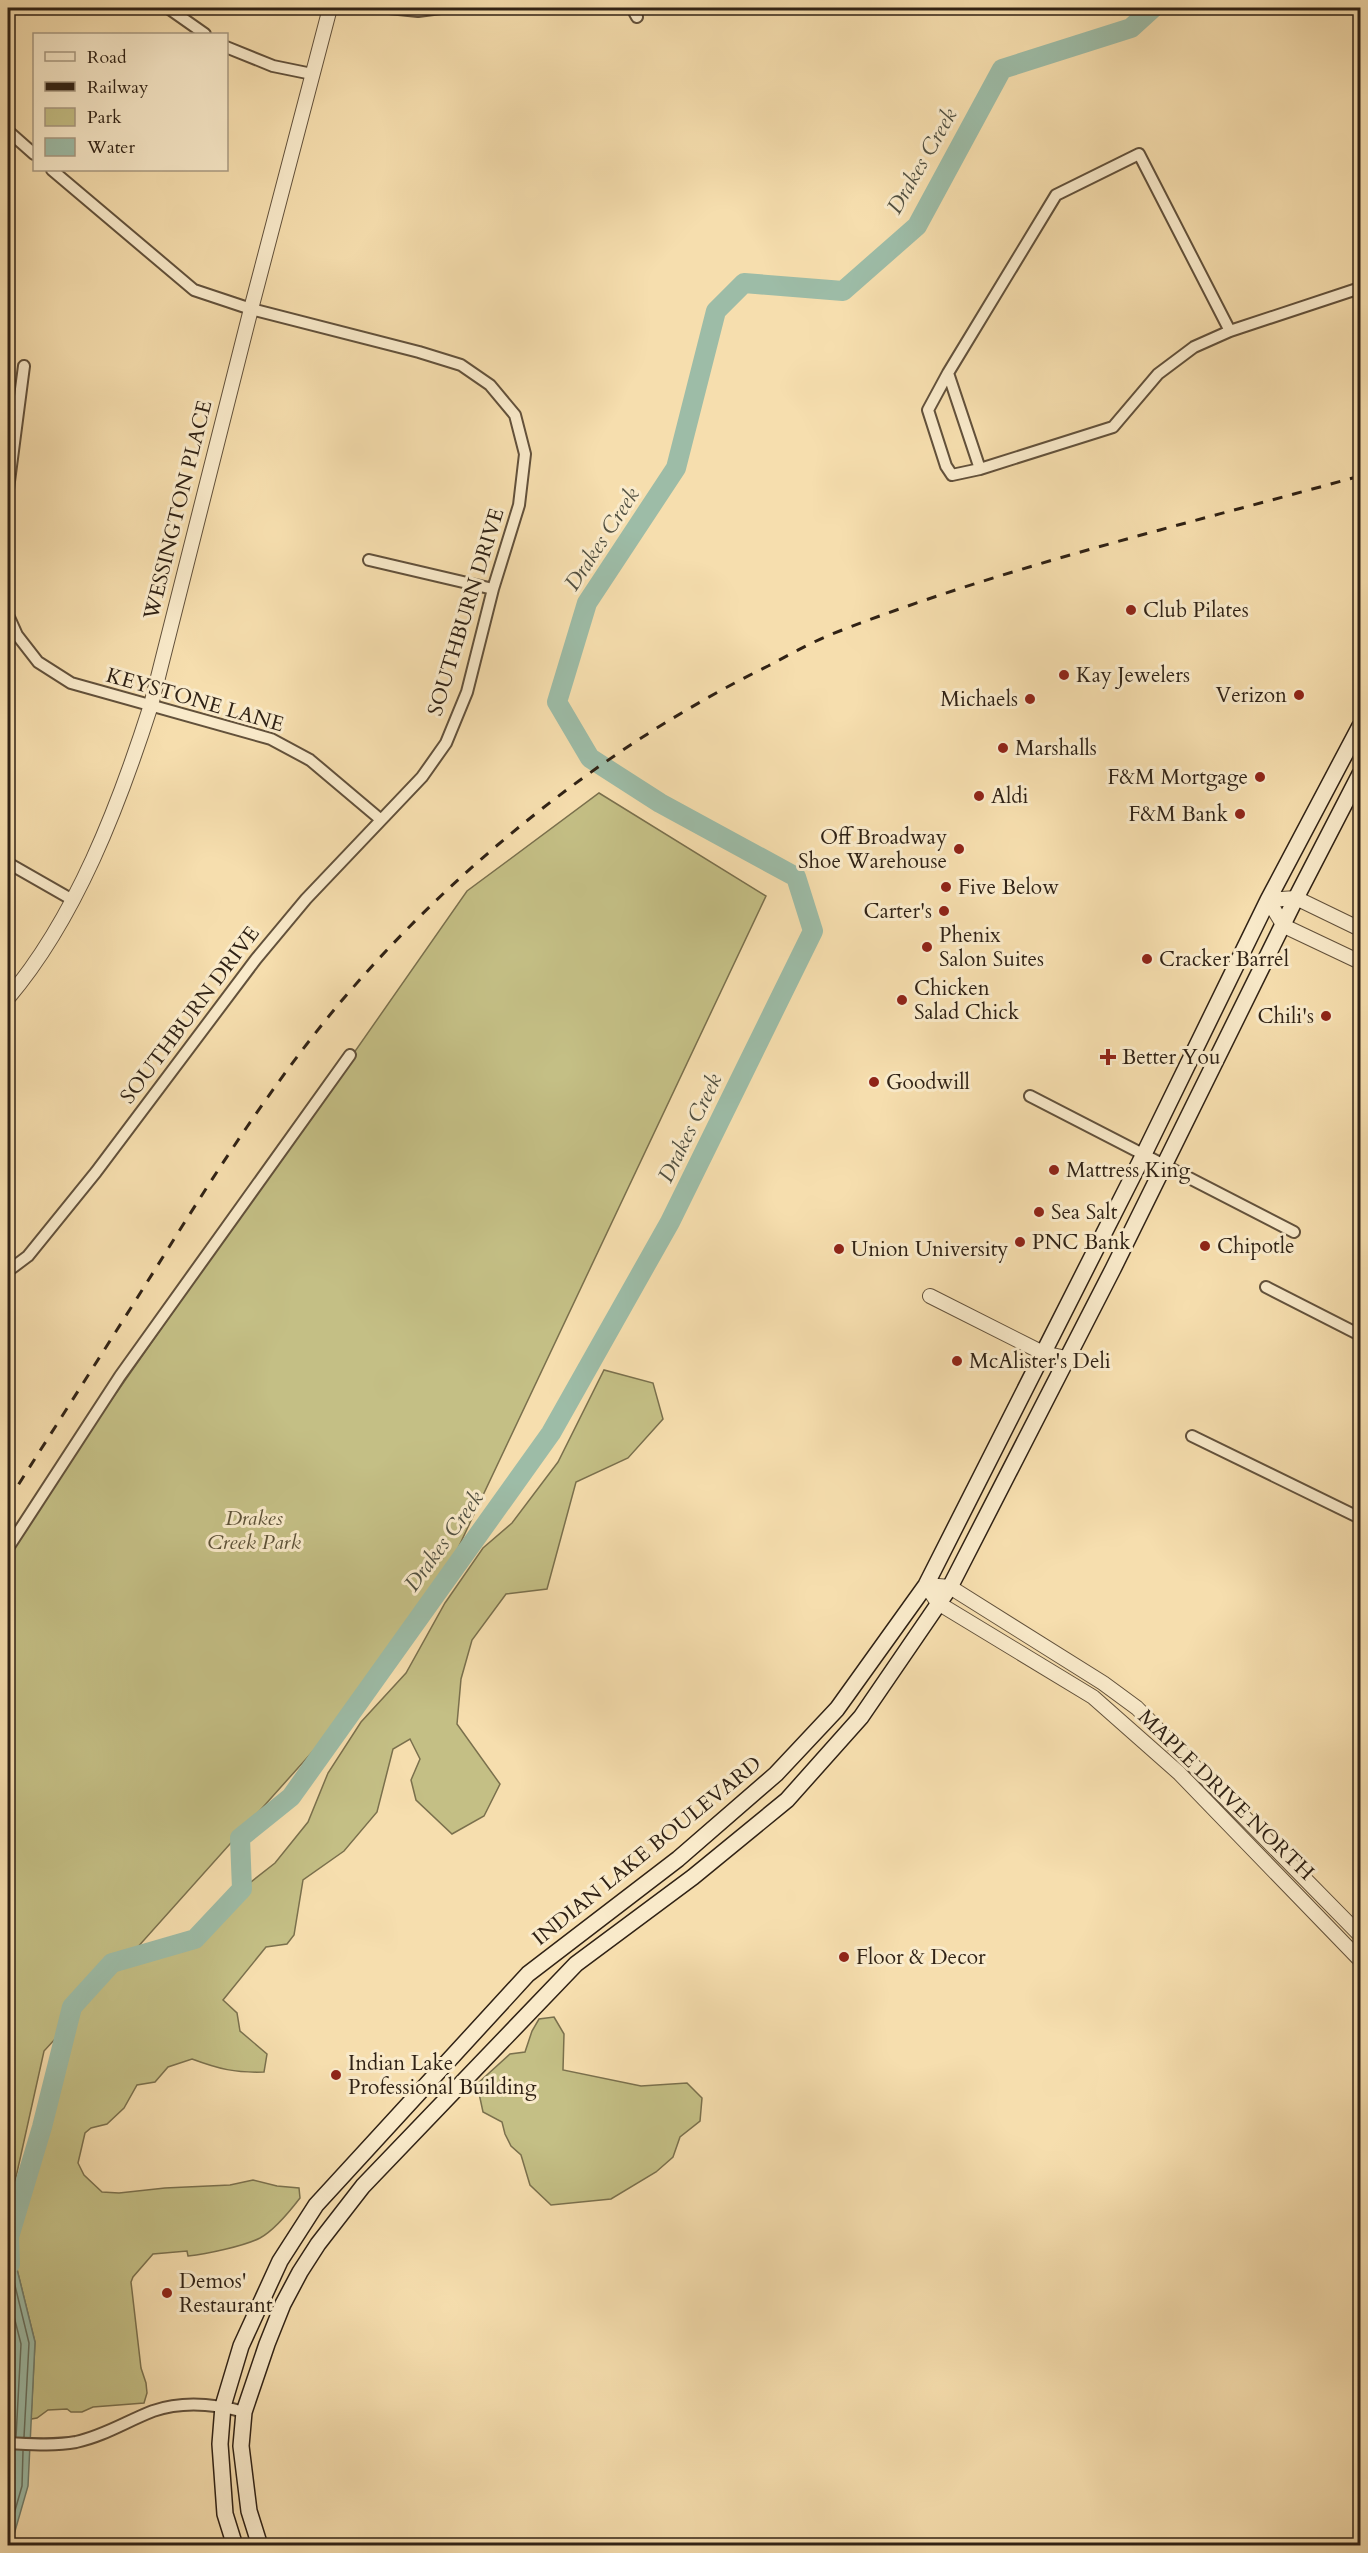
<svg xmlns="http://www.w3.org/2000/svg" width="1368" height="2553" viewBox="0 0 1368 2553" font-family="Cardo,serif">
<rect width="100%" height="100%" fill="#f6deae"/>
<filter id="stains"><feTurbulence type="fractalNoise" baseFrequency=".00333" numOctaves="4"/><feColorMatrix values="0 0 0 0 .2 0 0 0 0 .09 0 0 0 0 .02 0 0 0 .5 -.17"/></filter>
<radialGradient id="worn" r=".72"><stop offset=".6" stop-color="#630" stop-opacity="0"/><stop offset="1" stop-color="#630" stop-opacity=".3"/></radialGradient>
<!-- green -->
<path fill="#c4bf85" stroke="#7a704d" stroke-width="1.5" d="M 599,793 L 766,896 L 417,1635 L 127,1959 L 195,1939 L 242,1889 L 275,1863 L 308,1822 L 328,1773 L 361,1722 L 406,1673 L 445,1603 L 483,1548 L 512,1523 L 558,1462 L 604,1370 L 653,1383 L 663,1419 L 628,1458 L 576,1482 L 547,1589 L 506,1594 L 472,1640 L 461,1679 L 457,1724 L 500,1784 L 484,1816 L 452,1834 L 416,1800 L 411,1780 L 420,1759 L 410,1739 L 393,1749 L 377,1812 L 344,1851 L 303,1880 L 294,1935 L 287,1944 L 266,1947 L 223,2000 L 237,2013 L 240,2031 L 267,2054 L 264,2072 C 235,2073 219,2069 192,2059 L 168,2067 L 155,2082 L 137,2085 L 124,2108 L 107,2124 L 91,2128 L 85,2133 L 78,2163 L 84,2175 L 102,2192 L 119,2193 L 165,2188 L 230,2185 L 253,2180 L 277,2186 L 299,2188 L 300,2198 C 290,2211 275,2230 260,2238 C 244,2246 207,2254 188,2256 L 187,2251 L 153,2254 L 133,2277 L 131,2282 L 141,2368 L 146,2383 L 147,2393 L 144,2403 L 93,2407 L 82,2412 L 71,2412 L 67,2409 L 48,2410 L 37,2418 L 31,2419 L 35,2342 L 9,2237 L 42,2127 L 67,2026 L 44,2051 L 8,2213 L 8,1548 L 467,891 Z
M 554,2017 L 564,2034 L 563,2070 L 641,2086 L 687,2083 L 702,2098 L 700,2121 L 680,2137 L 673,2157 L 656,2172 L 611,2199 L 551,2205 L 530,2185 L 521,2155 L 511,2146 L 505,2134 L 502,2122 L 483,2112 L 477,2084 L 510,2054 L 525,2052 L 532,2031 L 539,2019 Z"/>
<!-- water -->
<path fill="#9dbca7" stroke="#717e6d" stroke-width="1.5" d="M 9,2237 L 35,2342 L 28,2486 L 11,2545 L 8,2546 L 8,2242 Z"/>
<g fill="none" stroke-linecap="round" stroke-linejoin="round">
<!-- shore -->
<path stroke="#666f5e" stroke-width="1.5" d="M 8,2257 L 29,2343 L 24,2437
M 8,2293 L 21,2344 L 16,2437
M 8,2328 L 12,2345 L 8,2433
M 8,2535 L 22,2486 L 23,2451"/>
<!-- river -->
<path stroke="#9dbca7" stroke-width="20" d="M 10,2264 L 9,2237 L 42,2127 L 72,2007 L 112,1963 L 195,1939 L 242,1889 L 240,1838 L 291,1797 L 551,1433 L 670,1222 L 813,931 L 796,877 L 660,803 L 590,758 L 557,702 L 587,603 L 676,468 L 716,311 L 744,283 L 843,291 L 917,226 L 1002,69 L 1131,28 L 1153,8"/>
<!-- minor casing -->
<g stroke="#62513b" stroke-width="14">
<path id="minor" d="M 168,8 L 205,34
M 389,8 L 418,11 L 441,8
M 632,8 L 637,17
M 226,47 L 273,66 L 312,74
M 8,131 L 34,154
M 1230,331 L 1139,154 L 1056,195 L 948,373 L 980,469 L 1113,427 L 1158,374 L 1194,347 L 1230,331 L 1360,288
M 948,373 L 928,410 L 946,466 L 952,475 L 980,469
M 8,489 L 24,366
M 369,560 L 493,589
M 8,615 L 17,635 L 38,662 L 71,683 L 271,739 L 310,760 L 380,819
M 8,863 L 71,899
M 1030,1096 L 1294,1232
M 8,1271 L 28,1256 L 96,1172 L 256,959 L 306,899 L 422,777 L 446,743 L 467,692 L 493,589 L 519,505 L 525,454 L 515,415 L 490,385 L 461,365 L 419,352 L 251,309 L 194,290 L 52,170
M 1266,1287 L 1360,1335
M 1192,1436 L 1360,1518
M 8,1548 L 120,1376 L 350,1055
M 8,2443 C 30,2444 54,2446 76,2442 C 104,2436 127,2421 153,2411 C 182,2401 215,2404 244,2412"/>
</g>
<!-- tertiary casing -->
<g stroke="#62513b" stroke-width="16">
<path id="tertiary" d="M 1360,929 L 1296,898 L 1268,900 L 1284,926 L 1360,962
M 8,998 C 76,918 119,805 151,705 L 251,309 L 330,8
M 930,1296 L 1043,1353 L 1066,1358
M 926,1585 L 938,1603 L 1093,1697 L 1179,1773 L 1360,1960
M 926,1585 L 950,1587 L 1103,1683 L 1137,1708 L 1360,1935"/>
</g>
<!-- secondary casing -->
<g stroke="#302215" stroke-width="18">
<path id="secondary" d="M 235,2546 L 225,2514 L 220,2444 L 223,2406 L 241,2346 L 280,2261 L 316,2205 L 528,1974 L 678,1859 L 776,1774 L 837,1709 L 926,1585 L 1144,1154 L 1268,900 L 1360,726
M 260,2546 L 249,2511 L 241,2446 L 244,2412 L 267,2344 L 283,2304 L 300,2272 L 318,2244 L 363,2186 L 576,1964 L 693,1877 L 787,1800 L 861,1717 L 950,1587 L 1113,1269 L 1296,898 L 1360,774"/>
</g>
<!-- minor -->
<use href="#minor" stroke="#f9eaca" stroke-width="10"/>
<!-- tertiary -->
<use href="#tertiary" stroke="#f9eaca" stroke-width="14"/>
<!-- secondary -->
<use href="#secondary" stroke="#f9eaca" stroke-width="15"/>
<!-- rail -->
<path stroke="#302215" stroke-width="3" stroke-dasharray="10 10" stroke-linecap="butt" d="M 8,1501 C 57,1424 107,1346 156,1268 C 212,1178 270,1087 338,1005 C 454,867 607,745 768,666 C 789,655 810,643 832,634 C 1003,567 1183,525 1360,476"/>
</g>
<!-- markers -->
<g fill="#8f2418" stroke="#f9eaca" stroke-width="2">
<circle cx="1131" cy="610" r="6"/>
<circle cx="1064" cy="675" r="6"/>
<circle cx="1299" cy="695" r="6"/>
<circle cx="1030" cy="699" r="6"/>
<circle cx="1003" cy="748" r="6"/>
<circle cx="1260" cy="777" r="6"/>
<circle cx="979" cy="796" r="6"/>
<circle cx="1240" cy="814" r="6"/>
<circle cx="959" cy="849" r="6"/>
<circle cx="946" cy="887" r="6"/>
<circle cx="944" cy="911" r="6"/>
<circle cx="927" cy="947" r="6"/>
<circle cx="1147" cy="959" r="6"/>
<circle cx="902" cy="1000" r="6"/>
<circle cx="1326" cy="1016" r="6"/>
<path d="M1105 1048h6v6h6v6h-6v6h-6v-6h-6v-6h6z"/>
<circle cx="874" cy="1082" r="6"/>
<circle cx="1054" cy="1170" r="6"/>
<circle cx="1039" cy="1212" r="6"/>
<circle cx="1020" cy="1242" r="6"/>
<circle cx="1205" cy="1246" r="6"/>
<circle cx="839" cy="1249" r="6"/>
<circle cx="957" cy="1361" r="6"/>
<circle cx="844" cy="1957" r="6"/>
<circle cx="336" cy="2075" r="6"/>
<circle cx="167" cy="2293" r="6"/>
</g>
<g text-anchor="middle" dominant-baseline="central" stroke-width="6" stroke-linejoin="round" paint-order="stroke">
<!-- street labels -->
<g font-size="21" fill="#302215" stroke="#f9eaca">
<text transform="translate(178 510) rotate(-76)">WESSINGTON PLACE</text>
<text transform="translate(466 612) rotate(-73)">SOUTHBURN DRIVE</text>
<text transform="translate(195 700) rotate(16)">KEYSTONE LANE</text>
<text transform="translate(190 1015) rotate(-53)">SOUTHBURN DRIVE</text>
<text transform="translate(1226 1795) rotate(44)">MAPLE DRIVE NORTH</text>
<text transform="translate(647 1851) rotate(-39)">INDIAN LAKE BOULEVARD</text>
</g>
<!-- poi labels -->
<g font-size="21" fill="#302215" stroke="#f9eaca" text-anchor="start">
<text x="1143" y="610">Club Pilates</text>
<text x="1076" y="675">Kay Jewelers</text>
<text x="1287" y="695" text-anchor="end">Verizon</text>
<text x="1018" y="699" text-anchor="end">Michaels</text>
<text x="1015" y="748">Marshalls</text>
<text x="1248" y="777" text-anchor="end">F&amp;M Mortgage</text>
<text x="991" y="796">Aldi</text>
<text x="1228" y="814" text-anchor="end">F&amp;M Bank</text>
<text x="947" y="837" text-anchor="end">Off Broadway<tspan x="947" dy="24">Shoe Warehouse</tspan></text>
<text x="958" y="887">Five Below</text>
<text x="932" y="911" text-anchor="end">Carter's</text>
<text x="939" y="935">Phenix<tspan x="939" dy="24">Salon Suites</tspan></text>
<text x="1159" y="959">Cracker Barrel</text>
<text x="914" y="988">Chicken<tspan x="914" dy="24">Salad Chick</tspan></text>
<text x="1314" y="1016" text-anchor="end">Chili's</text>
<text x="1122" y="1057">Better You</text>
<text x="886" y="1082">Goodwill</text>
<text x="1066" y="1170">Mattress King</text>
<text x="1051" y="1212">Sea Salt</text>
<text x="1032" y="1242">PNC Bank</text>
<text x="1217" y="1246">Chipotle</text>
<text x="851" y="1249">Union University</text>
<text x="969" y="1361">McAlister's Deli</text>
<text x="856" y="1957">Floor &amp; Decor</text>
<text x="348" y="2063">Indian Lake<tspan x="348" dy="24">Professional Building</tspan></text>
<text x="179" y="2281">Demos'<tspan x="179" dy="24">Restaurant</tspan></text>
</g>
<!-- park labels -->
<g font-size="21" font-style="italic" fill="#5c5137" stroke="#f9eaca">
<text x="254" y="1518">Drakes<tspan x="254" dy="24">Creek Park</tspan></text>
</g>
<!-- water labels -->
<g font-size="22" font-style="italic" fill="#515041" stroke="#f9eaca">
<text transform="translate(922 161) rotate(-60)">Drakes Creek</text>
<text transform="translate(602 539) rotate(-57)">Drakes Creek</text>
<text transform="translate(690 1128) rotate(-64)">Drakes Creek</text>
<text transform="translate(444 1541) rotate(-54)">Drakes Creek</text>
</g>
</g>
<!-- margin -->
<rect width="1368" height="2553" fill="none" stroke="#f6deae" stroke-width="30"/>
<rect x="9" y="9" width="1350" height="2535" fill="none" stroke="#302215" stroke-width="3"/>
<rect x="15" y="15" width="1338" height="2523" fill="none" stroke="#302215" stroke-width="1.5"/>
<!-- legend -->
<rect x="33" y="33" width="195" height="138" fill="#f9eaca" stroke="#a99a82" stroke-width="1.5"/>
<rect x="45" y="52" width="30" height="9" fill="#f9eaca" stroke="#a99a82" stroke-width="1.5"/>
<text x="87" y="63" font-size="18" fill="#302215">Road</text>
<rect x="45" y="82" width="30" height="9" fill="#302215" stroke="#a99a82" stroke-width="1.5"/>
<text x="87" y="93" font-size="18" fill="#302215">Railway</text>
<rect x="45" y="108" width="30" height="18" fill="#c4bf85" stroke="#a99a82" stroke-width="1.5"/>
<text x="87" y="123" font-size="18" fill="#302215">Park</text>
<rect x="45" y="138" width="30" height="18" fill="#9dbca7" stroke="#a99a82" stroke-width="1.5"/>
<text x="87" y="153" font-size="18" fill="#302215">Water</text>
<rect width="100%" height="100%" filter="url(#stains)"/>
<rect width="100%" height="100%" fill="url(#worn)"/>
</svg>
